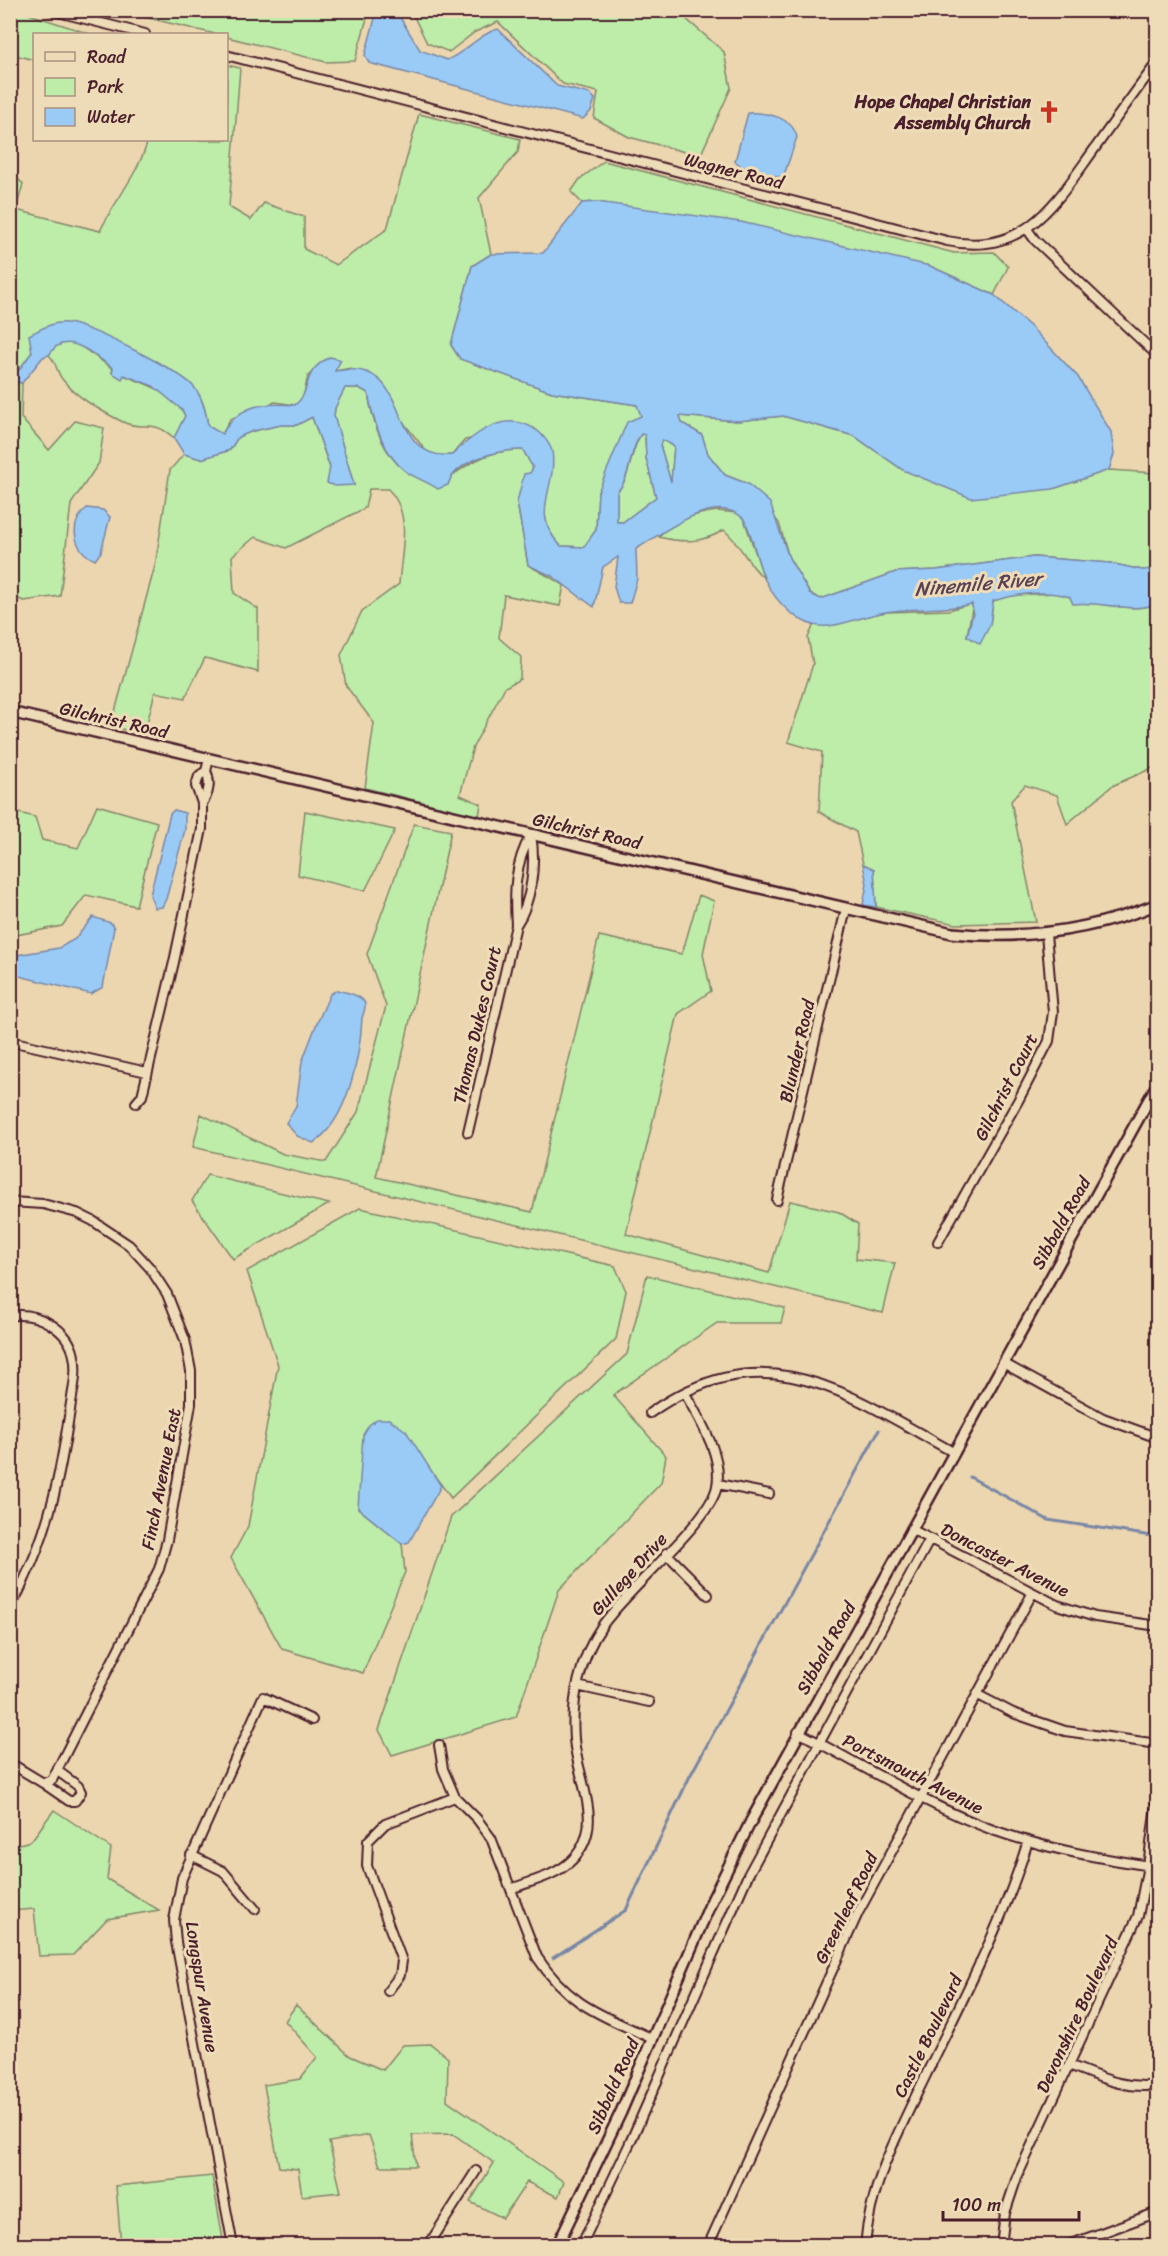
<svg xmlns="http://www.w3.org/2000/svg" width="1168" height="2256" viewBox="0 0 1168 2256" font-family="Sriracha,sans-serif">
<rect width="100%" height="100%" fill="#ebd6af"/>
<filter id="ink" filterUnits="userSpaceOnUse"><feTurbulence type="fractalNoise" baseFrequency=".0167" numOctaves="2"/><feDisplacementMap in="SourceGraphic" scale="12" xChannelSelector="R" yChannelSelector="G"/><feConvolveMatrix kernelMatrix="1 2 1 2 8 2 1 2 1" color-interpolation-filters="sRGB"/></filter>
<g filter="url(#ink)">
<!-- green -->
<path fill="#beeca9" stroke="#84866a" stroke-width="1.5" d="M 10,11 L 20,11 L 90,34 L 34,34 L 34,60 L 11,54 Z
M 119,11 L 369,11 L 355,61 L 326,62 L 227,37 L 226,34 L 215,34 Z
M 411,11 L 677,11 L 724,52 L 731,88 L 700,156 L 629,137 L 594,118 L 598,92 L 563,84 L 498,22 L 475,32 L 449,52 L 427,43 Z
M 227,65 L 240,68 L 229,207 L 251,220 L 264,203 L 304,217 L 304,249 L 336,265 L 387,229 L 419,114 L 520,139 L 518,152 L 479,198 L 491,254 L 472,266 L 451,345 L 460,359 L 552,392 L 637,405 L 642,416 L 598,492 L 596,530 L 584,547 L 561,546 C 518,504 580,465 534,428 L 465,440 L 452,455 L 439,456 L 426,451 L 400,418 L 393,399 L 351,368 L 335,371 L 340,360 L 330,357 L 308,376 L 303,398 L 295,405 L 275,402 L 230,419 L 222,435 L 208,426 C 206,412 203,397 193,387 C 174,364 99,336 69,323 L 32,352 L 19,370 L 11,371 L 11,172 L 23,184 L 16,210 L 100,231 C 115,200 139,173 148,140 L 226,140 Z
M 604,161 L 954,253 L 994,252 L 1008,267 L 994,295 L 930,266 L 597,202 L 582,203 L 571,192 L 580,179 Z
M 66,342 L 76,343 L 113,369 L 112,373 L 122,378 L 123,375 C 144,383 177,393 185,416 L 174,438 C 151,417 143,432 123,422 C 101,411 77,398 62,379 C 56,371 57,363 49,355 L 54,347 Z
M 11,381 L 22,383 L 21,418 L 49,450 L 75,421 L 104,428 L 99,463 L 71,504 L 60,596 L 24,601 L 11,596 Z
M 345,388 L 359,388 L 368,393 C 372,420 382,452 404,470 C 414,478 427,481 438,488 C 463,465 488,449 523,450 L 533,468 L 517,502 L 528,565 L 564,585 L 560,606 L 504,595 L 499,638 L 521,657 L 520,679 L 505,687 L 473,747 L 460,795 L 481,804 L 479,816 L 365,788 L 374,723 L 346,686 L 341,655 L 362,611 L 399,584 C 401,553 413,513 388,489 L 369,489 L 365,508 L 286,548 L 255,537 L 232,556 L 234,593 L 258,609 L 258,672 L 205,658 L 185,698 L 155,692 L 144,735 L 111,726 L 155,566 L 170,470 L 184,454 L 201,459 L 230,450 L 238,437 L 253,431 L 281,425 L 297,425 L 312,417 L 330,468 L 354,485 L 334,416 L 335,408 Z
M 679,416 L 738,421 L 783,416 L 854,436 L 903,470 L 1053,489 L 1109,470 L 1155,473 L 1157,471 L 1157,569 L 1142,570 L 1110,563 L 1034,557 L 936,570 L 896,572 L 821,599 L 810,594 L 789,558 L 779,523 L 748,484 L 725,475 L 708,454 L 702,435 L 682,423 Z
M 641,434 L 645,435 L 646,458 L 656,497 L 623,522 L 617,522 L 617,492 C 632,476 629,453 641,434 Z
M 662,440 L 674,446 L 671,483 L 660,445 Z
M 717,511 L 738,513 L 744,519 L 764,578 C 747,564 741,544 724,530 C 703,543 683,543 659,537 C 671,519 697,514 717,511 Z
M 1058,593 L 1070,597 L 1073,603 C 1103,600 1128,614 1157,604 L 1157,766 L 1112,786 L 1067,824 L 1057,795 L 1025,785 L 1011,801 L 1036,922 L 956,924 L 876,907 L 874,869 L 863,864 L 856,832 L 819,812 L 822,752 L 788,742 L 813,664 L 808,638 L 814,624 L 826,626 L 885,612 L 949,610 L 973,603 L 967,636 L 990,625 L 993,601 L 1013,595 Z
M 97,805 L 157,822 L 136,906 L 86,895 L 62,926 L 11,936 L 11,811 L 35,817 L 42,840 L 78,848 Z
M 305,811 L 395,830 L 365,891 L 298,875 Z
M 414,824 L 451,831 L 376,1177 L 532,1212 L 599,936 L 682,954 L 699,895 L 714,901 L 703,954 L 711,991 L 678,1014 L 626,1234 L 769,1273 L 790,1201 L 839,1212 L 858,1224 L 856,1259 L 895,1263 L 883,1313 L 193,1147 L 201,1114 L 283,1154 L 326,1162 L 358,1112 L 386,1006 L 367,954 Z
M 207,1175 L 329,1204 L 233,1259 L 192,1201 Z
M 360,1208 L 615,1266 L 626,1291 L 616,1339 L 451,1498 L 412,1445 L 406,1431 L 358,1508 L 402,1544 L 405,1572 L 363,1673 L 282,1649 L 231,1558 L 248,1526 L 278,1365 L 247,1271 Z
M 647,1275 L 785,1308 L 781,1323 L 717,1323 L 613,1395 L 666,1456 L 661,1483 L 559,1590 L 516,1717 L 392,1755 L 379,1730 L 451,1517 L 627,1354 Z
M 54,1810 L 111,1848 L 107,1879 L 159,1910 L 107,1919 L 73,1955 L 39,1956 L 34,1909 L 11,1911 L 11,1846 L 31,1841 Z
M 296,2005 L 350,2056 L 383,2070 L 403,2045 L 431,2044 L 448,2058 L 447,2100 L 564,2182 L 558,2197 L 527,2182 L 503,2218 L 470,2202 L 494,2163 L 453,2134 L 412,2135 L 416,2166 L 380,2166 L 369,2135 L 329,2142 L 341,2192 L 302,2196 L 298,2169 L 279,2167 L 264,2085 L 300,2079 L 317,2057 L 285,2021 Z
M 212,2176 L 224,2245 L 121,2245 L 116,2186 Z"/>
<!-- water -->
<path fill="#9acbf6" stroke="#7a86a5" stroke-width="1.5" fill-rule="evenodd" d="M 377,11 L 396,11 L 420,50 L 447,60 C 466,52 479,34 498,29 L 557,86 L 590,94 L 595,99 L 591,111 L 583,119 L 369,63 L 365,55 Z
M 748,113 C 767,112 792,117 797,137 L 783,178 L 742,167 L 735,161 Z
M 597,202 L 741,222 L 930,266 L 994,295 L 1031,327 L 1078,377 L 1111,432 L 1114,454 L 1109,470 L 1053,489 L 971,498 L 903,470 L 854,436 L 783,416 L 738,421 L 680,416 L 682,423 L 702,435 L 708,454 L 725,475 L 748,484 L 770,503 L 789,558 L 810,594 L 821,599 L 896,572 L 936,570 L 1034,557 L 1110,563 L 1142,570 L 1157,569 L 1157,604 C 1128,614 1102,600 1073,604 L 1070,597 C 1046,589 1017,594 993,601 L 990,625 L 980,644 L 967,636 L 973,613 L 972,604 C 943,611 915,607 886,612 C 866,615 847,624 828,626 C 800,629 776,602 765,580 C 756,560 754,538 744,519 C 715,490 661,535 636,549 L 637,579 L 630,603 L 619,603 L 614,587 L 618,557 L 603,567 L 594,607 L 552,576 L 528,565 L 517,502 L 524,474 L 530,473 L 533,468 L 523,450 C 500,449 455,460 448,485 L 438,489 C 427,481 414,478 404,470 C 382,452 373,420 368,393 L 359,388 L 345,388 L 335,408 L 334,416 L 354,485 L 335,486 L 327,483 L 330,467 L 312,417 L 297,425 L 281,425 L 253,431 L 238,437 L 230,450 L 201,459 L 184,454 L 174,438 L 185,416 L 182,410 L 153,386 L 124,375 L 122,379 L 112,373 L 113,368 C 95,356 65,327 49,355 L 43,357 L 22,383 L 11,381 L 11,371 L 19,370 L 32,352 L 29,335 C 41,329 53,321 67,323 C 88,325 181,371 194,387 C 203,398 206,412 208,426 L 222,434 C 239,405 262,402 295,405 C 314,389 299,373 330,357 L 341,360 L 335,371 C 416,355 382,461 452,455 C 475,433 507,407 539,432 C 544,437 550,444 552,451 C 558,487 528,514 561,546 L 584,547 L 596,530 L 598,492 L 627,422 L 641,416 L 637,405 L 552,392 L 460,359 L 451,345 L 472,266 L 491,254 L 543,253 L 582,203 ZM 641,434 L 645,435 L 646,458 L 656,497 L 623,522 L 617,522 L 617,492 C 632,476 628,452 641,434 ZM 662,440 L 674,446 L 671,482 L 660,445 Z
M 87,508 L 103,510 L 110,517 L 101,552 L 95,560 C 73,550 68,524 87,508 Z
M 174,810 L 185,813 L 185,830 L 166,899 L 162,907 L 155,908 L 150,895 L 170,814 Z
M 863,864 L 874,869 L 876,907 L 863,905 L 867,884 Z
M 93,917 L 111,923 L 114,928 L 103,987 L 91,994 L 11,974 L 11,956 L 59,948 L 75,939 Z
M 337,990 C 344,992 363,995 365,1004 C 366,1008 363,1014 362,1018 C 360,1056 348,1121 313,1143 L 297,1136 L 286,1123 L 296,1106 L 302,1062 L 315,1028 L 330,994 Z
M 377,1419 L 389,1419 L 406,1431 L 441,1486 L 409,1542 L 402,1544 L 358,1508 L 363,1435 L 369,1425 Z"/>
<g fill="none" stroke-linecap="round" stroke-linejoin="round">
<!-- stream -->
<path stroke="#7a86a5" stroke-width="3" d="M 970,1477 L 1048,1520 L 1158,1537
M 553,1958 L 626,1910 L 690,1776 L 879,1430"/>
<!-- minor casing -->
<g stroke="#4a1f2b" stroke-width="12">
<path id="minor" d="M 50,10 L 145,34
M 226,55 L 947,241 C 1024,257 1054,205 1093,151 C 1114,121 1136,91 1158,61
M 1027,229 L 1035,240 L 1158,356
M 202,803 C 209,794 211,781 206,771
M 516,925 C 532,902 536,863 531,835
M 10,1041 L 147,1072
M 136,1103 L 142,1096 L 174,962 L 202,829 L 202,803 L 196,786 L 199,776 L 206,771 L 209,759
M 468,1132 L 516,925 C 514,893 514,864 531,835
M 777,1200 L 846,909
M 10,1202 L 43,1204 L 77,1213 L 93,1221 L 129,1245 L 150,1268 L 167,1294 L 185,1340 L 191,1371 L 191,1404 L 167,1540 L 159,1569 L 52,1780 L 43,1783 L 10,1763
M 938,1242 L 1019,1099 L 1049,1041 L 1053,1012 L 1046,934
M 10,1316 C 37,1311 69,1329 74,1356 C 78,1374 72,1393 70,1410 C 61,1469 51,1524 25,1578 C 21,1587 17,1598 10,1606
M 1003,1363 L 1103,1418 L 1158,1438
M 650,1413 C 766,1331 848,1394 953,1452
M 718,1484 L 769,1494
M 911,1529 L 1057,1605 L 1095,1617 L 1158,1626
M 666,1553 L 708,1595
M 577,1686 L 649,1702
M 978,1695 L 1013,1713 L 1065,1731 L 1158,1744
M 798,1732 C 863,1765 925,1805 993,1830 C 1047,1849 1102,1859 1158,1867
M 439,1745 L 443,1769 L 455,1797 L 477,1819 L 491,1838 L 537,1957 C 569,2006 602,2015 653,2039
M 43,1783 L 69,1801 L 75,1801 L 81,1792 L 78,1786 L 59,1772
M 191,1855 L 223,1871 L 255,1909
M 511,1889 C 531,1881 556,1876 572,1860 C 607,1825 577,1780 574,1739 C 571,1700 580,1658 602,1626 C 627,1589 711,1521 717,1486 C 723,1454 699,1420 685,1393
M 388,1991 L 400,1975 L 402,1961 L 367,1866 L 368,1841 L 385,1824 L 455,1797
M 1069,2065 C 1099,2077 1125,2090 1158,2085
M 233,2246 L 176,1942 L 174,1920 L 182,1878 L 263,1697 L 312,1720
M 428,2246 L 476,2171
M 581,2246 L 629,2145 L 748,1875 L 930,1539
M 708,2246 L 858,1913 L 1032,1594
M 865,2246 C 870,2183 899,2131 926,2075 C 963,1998 1003,1923 1028,1841
M 1001,2246 L 1005,2213 L 1017,2177 L 1138,1916 L 1148,1866 L 1158,1790
M 1066,2246 L 1158,2212"/>
</g>
<!-- tertiary casing -->
<g stroke="#4a1f2b" stroke-width="14">
<path id="tertiary" d="M 10,712 L 952,933 C 1023,940 1091,931 1158,904
M 557,2246 L 621,2112 L 712,1900 L 751,1821 L 1158,1083"/>
</g>
<!-- minor -->
<use href="#minor" stroke="#eedcb9" stroke-width="8"/>
<!-- tertiary -->
<use href="#tertiary" stroke="#eedcb9" stroke-width="9"/>
</g>
</g>
<!-- icons -->
<defs>
<g id="church-bare" transform="scale(1.8)"><path d="M-1.2-6h2.4v3.5h3.3v2.4h-3.3V6h-2.4V-.1h-3.3v-2.4h3.3Z" fill="#c8321e" stroke="#eedcb9" stroke-width="2.5" paint-order="stroke"/></g>
</defs>
<g fill-rule="evenodd">
<use href="#church-bare" x="1049" y="112"/>
</g>
<g text-anchor="middle" dominant-baseline="central" stroke-width="6" stroke-linejoin="round" paint-order="stroke">
<!-- poi labels -->
<g font-size="18" font-weight="bold" fill="#4a1f2b" stroke="#eedcb9" text-anchor="end">
<text x="1031" y="102">Hope Chapel Christian<tspan x="1031" dy="21">Assembly Church</tspan></text>
</g>
<!-- street labels -->
<g font-size="18" fill="#4a1f2b" stroke="#eedcb9">
<text transform="translate(734 171) rotate(14)">Wagner Road</text>
<text transform="translate(114 720) rotate(13)">Gilchrist Road</text>
<text transform="translate(587 831) rotate(13)">Gilchrist Road</text>
<text transform="translate(477 1025) rotate(-77)">Thomas Dukes Court</text>
<text transform="translate(797 1051) rotate(-77)">Blunder Road</text>
<text transform="translate(1006 1087) rotate(-63)">Gilchrist Court</text>
<text transform="translate(1061 1223) rotate(-61)">Sibbald Road</text>
<text transform="translate(161 1479) rotate(-79)">Finch Avenue East</text>
<text transform="translate(1005 1560) rotate(27)">Doncaster Avenue</text>
<text transform="translate(629 1574) rotate(-48)">Gullege Drive</text>
<text transform="translate(826 1648) rotate(-61)">Sibbald Road</text>
<text transform="translate(913 1774) rotate(27)">Portsmouth Avenue</text>
<text transform="translate(846 1908) rotate(-64)">Greenleaf Road</text>
<text transform="translate(202 1987) rotate(81)">Longspur Avenue</text>
<text transform="translate(1077 2015) rotate(-65)">Devonshire Boulevard</text>
<text transform="translate(928 2036) rotate(-64)">Castle Boulevard</text>
<text transform="translate(613 2086) rotate(-66)">Sibbald Road</text>
</g>
<!-- water labels -->
<g font-size="20" font-style="italic" fill="#5a4154" stroke="#eedcb9">
<text transform="translate(978 584) rotate(-5)">Ninemile River</text>
</g>
</g>
<!-- margin -->
<rect width="1168" height="2256" fill="none" stroke="#eedcb9" stroke-width="36"/>
<rect x="18" y="18" width="1132" height="2220" fill="none" stroke="#4a1f2b" stroke-width="2" filter="url(#ink)"/>
<!-- legend -->
<rect x="33" y="33" width="195" height="108" fill="#eedcb9" stroke="#ac9080" stroke-width="1.5"/>
<rect x="45" y="52" width="30" height="9" fill="#eedcb9" stroke="#ac9080" stroke-width="1.5"/>
<text x="87" y="63" font-size="18" fill="#4a1f2b">Road</text>
<rect x="45" y="78" width="30" height="18" fill="#beeca9" stroke="#ac9080" stroke-width="1.5"/>
<text x="87" y="93" font-size="18" fill="#4a1f2b">Park</text>
<rect x="45" y="108" width="30" height="18" fill="#9acbf6" stroke="#ac9080" stroke-width="1.5"/>
<text x="87" y="123" font-size="18" fill="#4a1f2b">Water</text>
<!-- scale -->
<path d="M943 2211v9h136v-9" fill="none" stroke="#4a1f2b" stroke-width="3"/>
<text x="952" y="2211" font-size="18" fill="#4a1f2b" stroke="#eedcb9" stroke-width="4.5" paint-order="stroke">100 m</text>
</svg>
